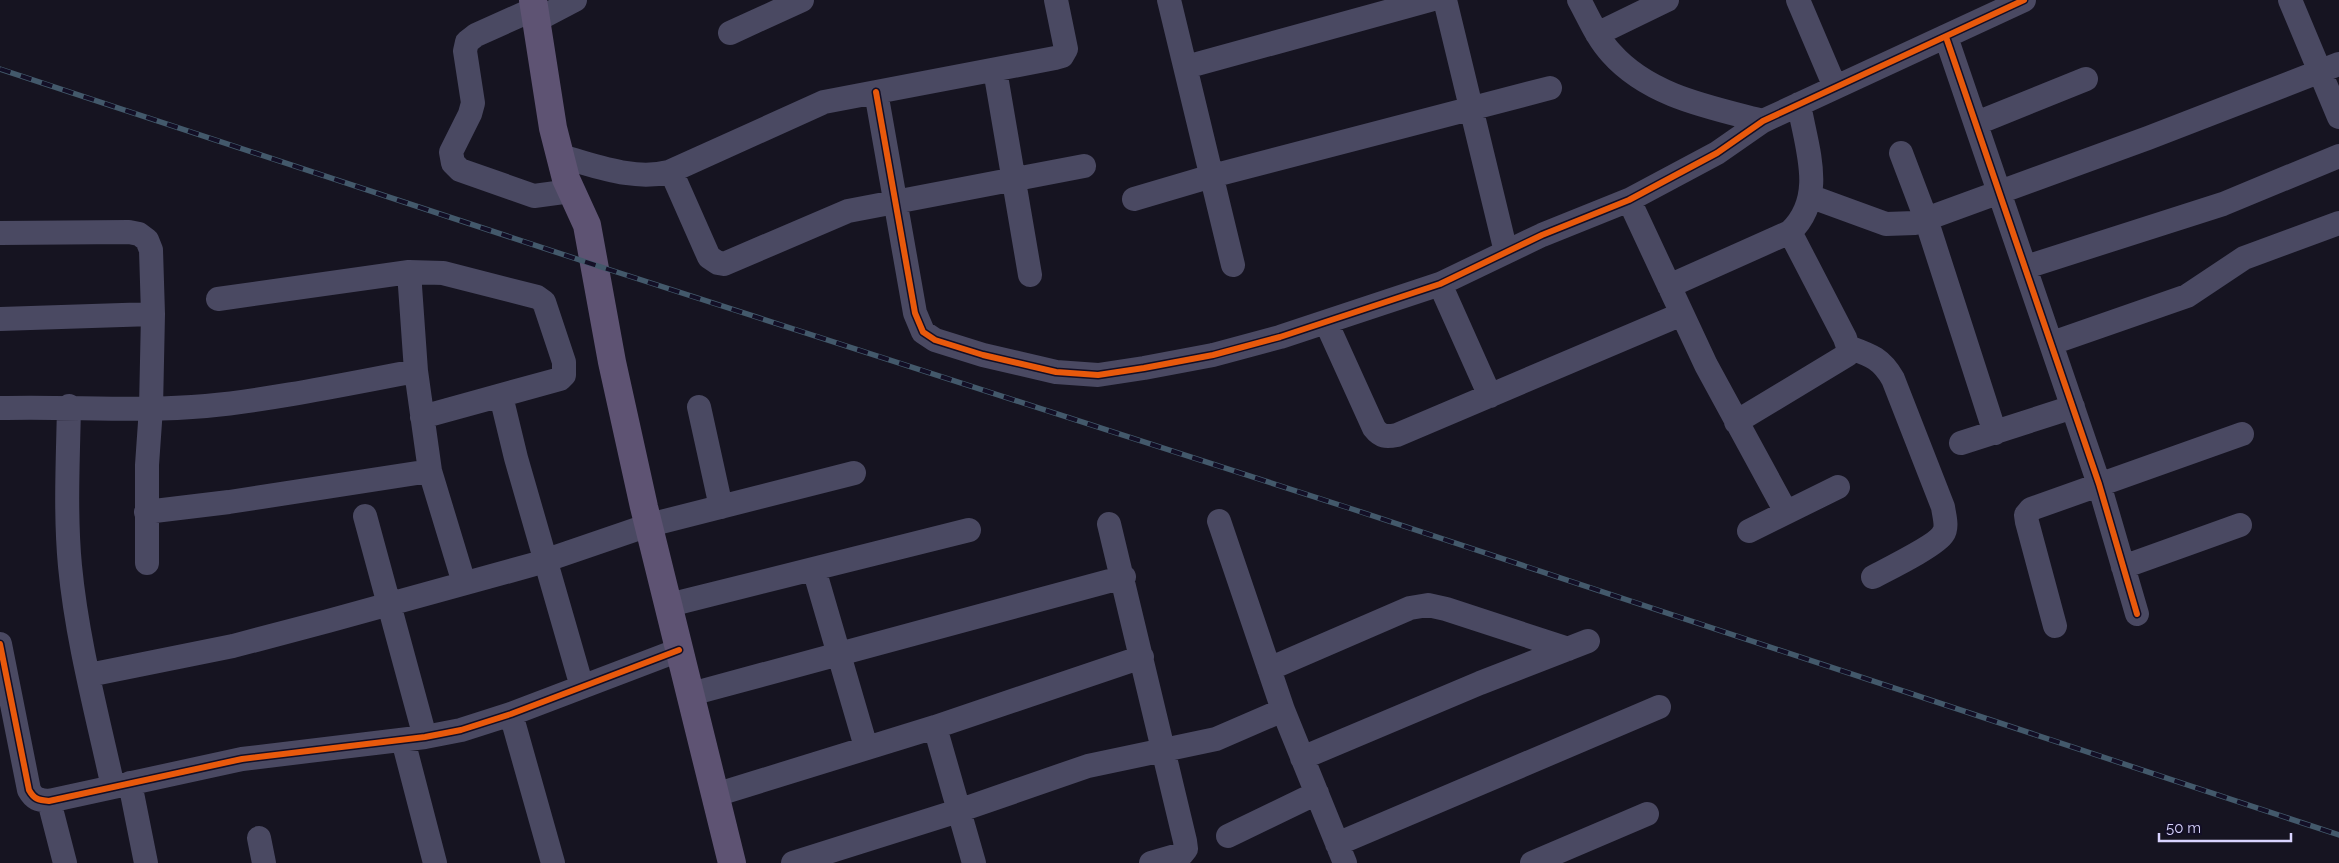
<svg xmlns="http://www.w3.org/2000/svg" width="2339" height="863" viewBox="0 0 2339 863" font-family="Raleway,sans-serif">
<rect width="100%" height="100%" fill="#161421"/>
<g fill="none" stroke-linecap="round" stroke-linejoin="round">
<!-- minor -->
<path stroke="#4a4962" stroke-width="24" d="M 1169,0 L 1233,265
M 1445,0 L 1506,252
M 1579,0 C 1589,18 1597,38 1611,53 C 1649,96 1709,107 1763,121
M 1798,0 L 1835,87
M 2290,0 L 2339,117
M 534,9 L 476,35 L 467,42 L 465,51 L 473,103 L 470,114 L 451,152 L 453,163 L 460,170 L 534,196 L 571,191
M 535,21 L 575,0
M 730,33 L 802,0
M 1597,34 L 1667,0
M 1946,37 L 2099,484 L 2137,614
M 1186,67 L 1430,0
M 995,70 L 1030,275
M 876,92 L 915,313 L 923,332 L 935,340 L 983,355 L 1056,372 L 1098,375 L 1144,368 L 1213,355 L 1280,337 L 1440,284 L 1542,235 L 1629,200 L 1717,153 L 1763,121 L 2024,0
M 1977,123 L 2086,79
M 1901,153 L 1926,219 L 1995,433
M 559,156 C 595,165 632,181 669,172 L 824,102 L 1055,58 L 1062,56 L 1066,49 L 1056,0
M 671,171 L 709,257 L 718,263 L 724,264 L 848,211 L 1084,166
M 1812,197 L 1886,224 L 1915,223 L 2148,138 L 2339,64
M 1134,199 L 1212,176 L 1550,88
M 1629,200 L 1706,365 L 1786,512
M 0,233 L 129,232 L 139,234 L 147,240 L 151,250 L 153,314 L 151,408 L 147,465 L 147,563
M 2026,267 L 2223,204 L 2339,156
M 409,272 L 416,371 L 430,471 L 464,583
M 1440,284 L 1490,396
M 1669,286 L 1790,232 C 1827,197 1806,147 1799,104
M 218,299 L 409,272 L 443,273 L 537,297 L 544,302 L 564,362 L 564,375 L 560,379 L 422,417
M 0,319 L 153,314
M 1326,322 L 1374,428 C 1381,437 1386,437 1397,435 L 1682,314
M 2052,343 L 2187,296 L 2244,258 L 2339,223
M 1848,347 C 1870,355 1881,358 1893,379 L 1943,507 C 1944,515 1948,527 1943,534 C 1937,545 1886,570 1873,577
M 501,396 L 516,458 L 582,687
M 69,406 C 68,459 65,513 70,566 C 77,640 97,714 113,787
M 699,407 L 721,507
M 0,408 C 68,406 138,412 206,406 C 276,399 346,384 416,371
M 1736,422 L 1847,355 L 1848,347 L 1845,338 L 1790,232
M 1961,443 L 2073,407
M 146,512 L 229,502 L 430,471
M 365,516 L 425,737
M 1219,521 L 1283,710 L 1345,863
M 1109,524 L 1185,841 L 1186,849 L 1182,854 L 1151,863
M 1749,531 L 1838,487
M 2123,567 L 2240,525
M 814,569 L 866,747
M 669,605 L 969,530
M 2055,626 L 2027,522 L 2026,515 L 2031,509 L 2242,434
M 0,644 L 29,790 C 34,799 38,800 49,801 L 242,759 L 425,737 L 461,730 L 511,714 L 679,650
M 1269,669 L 1410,608 L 1428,605 L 1446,609 L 1568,649
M 89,675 L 233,646 L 328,621 L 535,564 L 649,525 L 854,473
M 691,694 L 1124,577
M 511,714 L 553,863
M 935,727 L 974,863
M 403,740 L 435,863
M 1302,758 L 1480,683 L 1588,641
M 130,783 L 146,863
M 715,795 L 935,727 L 1142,657
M 49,801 L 65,863
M 1228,836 L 1317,793
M 259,838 L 264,863
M 1337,844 L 1659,707
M 793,863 L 958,811 L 1088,766 L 1216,739 L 1283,710
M 1532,863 L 1647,814"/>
<!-- major -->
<path stroke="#5e5373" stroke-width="28" d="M 533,0 L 553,128 L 566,179 L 587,225 L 612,362 L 644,507 L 732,863"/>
<!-- rail casing -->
<g stroke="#43596b" stroke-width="5.5">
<path id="rail" d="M 0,69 L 595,265 L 1349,508 L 2339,835"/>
</g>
<!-- rail -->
<use href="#rail" stroke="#130f26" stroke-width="4" stroke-dasharray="11" stroke-linecap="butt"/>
<!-- cycleway casing -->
<g stroke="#130f26" stroke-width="9">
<path id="cycleway" d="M 1946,37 L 2099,484 L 2137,614
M 876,92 L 915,313 L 923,332 L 935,340 L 983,355 L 1056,372 L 1098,375 L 1144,368 L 1213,355 L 1280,337 L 1440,284 L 1542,235 L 1629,200 L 1717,153 L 1763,121 L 2024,0
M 0,644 L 29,790 C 34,799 38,800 49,801 L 242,759 L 425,737 L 461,730 L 511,714 L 679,650"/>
</g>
<!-- cycleway -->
<use href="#cycleway" stroke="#e8590c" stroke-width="6"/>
</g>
<!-- scale -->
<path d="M2159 833v8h132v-8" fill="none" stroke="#d9d4ff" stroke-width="2.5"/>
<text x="2166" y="833" font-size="15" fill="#d9d4ff" stroke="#130f26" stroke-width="4" paint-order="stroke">50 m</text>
</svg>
